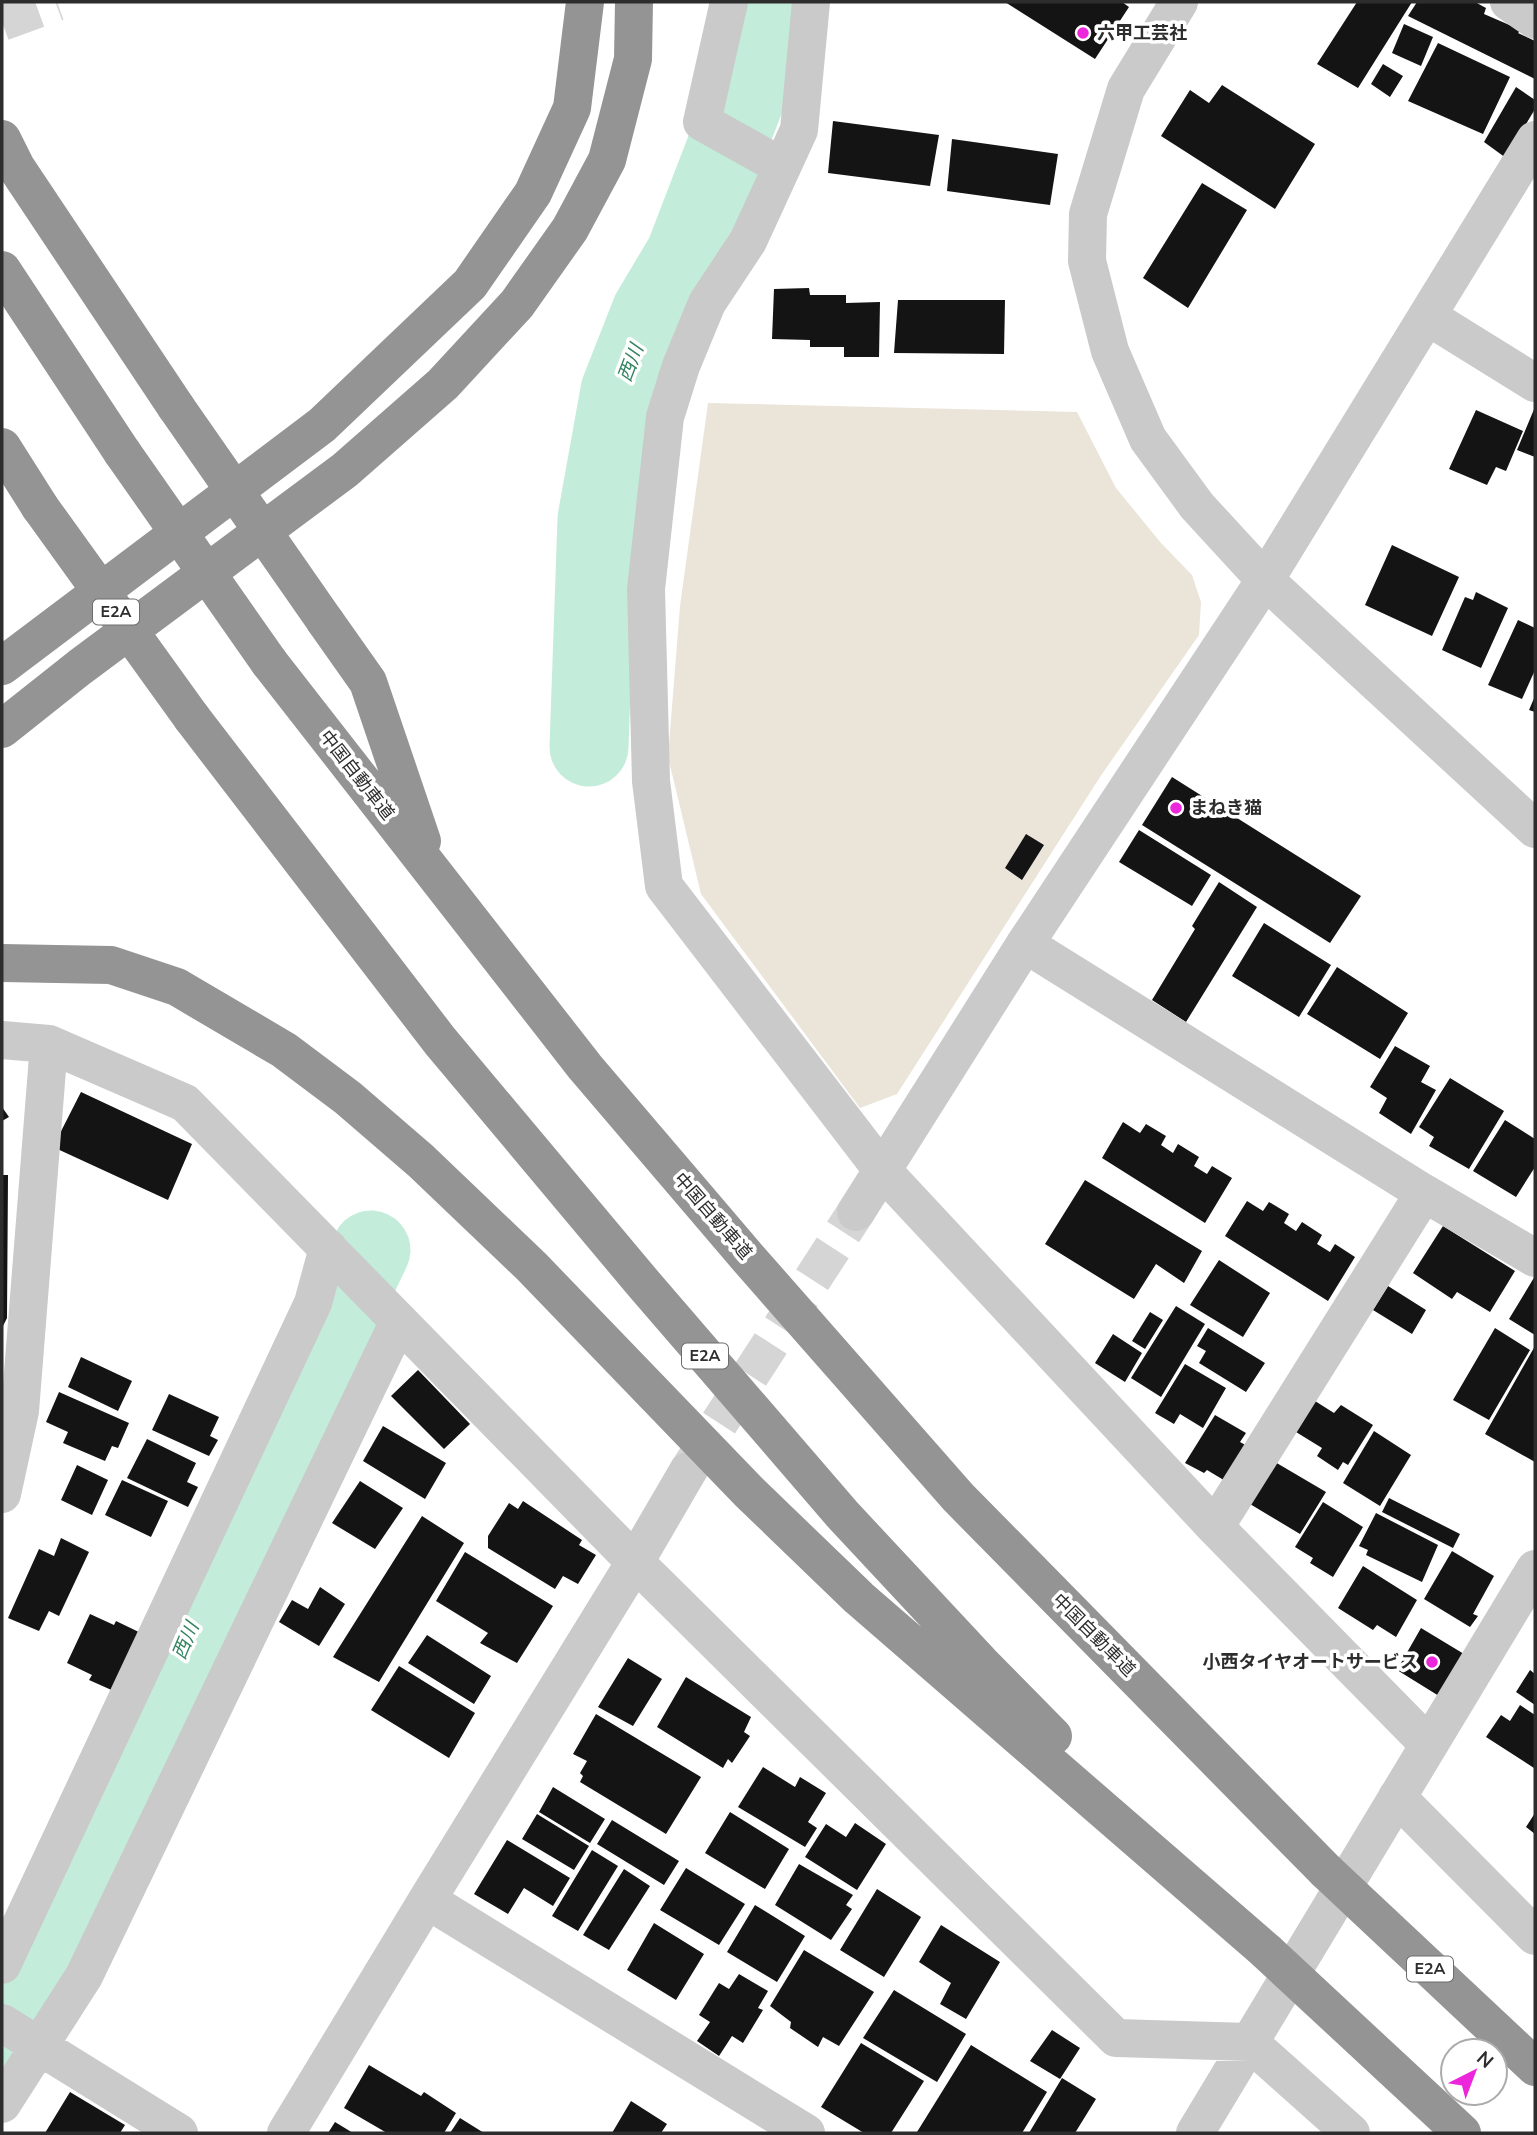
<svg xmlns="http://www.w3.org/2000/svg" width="1537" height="2135" viewBox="0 0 1537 2135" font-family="'Nunito Sans','Noto Sans JP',sans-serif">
<rect width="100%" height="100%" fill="#fff"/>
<!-- green -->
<path fill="#ebe4d9" d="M 708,403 L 1077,412 L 1116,488 L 1161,543 L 1192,575 L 1201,602 L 1199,635 L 1100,777 L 897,1094 L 860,1108 L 701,894 L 668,757 L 680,606 Z"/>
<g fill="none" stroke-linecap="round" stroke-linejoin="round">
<!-- river -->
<path stroke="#c4ecda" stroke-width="79" d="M 589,747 L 597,519 L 620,391 L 651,312 L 685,255 L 748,91 L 766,2
M 2,2031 L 52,1957 L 209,1587 L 371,1250"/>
</g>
<!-- building -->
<path fill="#141414" d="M 1005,2 L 1122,2 L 1129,7 L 1095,59 Z
M 1357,2 L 1412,2 L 1358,88 L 1317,64 Z
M 1417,2 L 1475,2 L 1486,8 L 1484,14 L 1521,30 L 1518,33 L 1535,41 L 1535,79 L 1408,16 Z
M 1404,24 L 1433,37 L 1421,66 L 1392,53 Z
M 1438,43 L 1510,77 L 1483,134 L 1408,101 Z
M 1383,64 L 1403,76 L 1390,97 L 1371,84 Z
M 1222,85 L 1315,144 L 1275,209 L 1161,136 L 1190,90 L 1209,103 Z
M 1516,87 L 1535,100 L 1535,109 L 1506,158 L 1484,142 Z
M 833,121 L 939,135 L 930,186 L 828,173 Z
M 952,139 L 1058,154 L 1050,205 L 947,191 Z
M 1202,183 L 1247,210 L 1188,308 L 1143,278 Z
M 809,288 L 810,295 L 846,295 L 846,303 L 880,302 L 879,357 L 844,357 L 844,347 L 810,347 L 810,340 L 772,339 L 774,289 Z
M 898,300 L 1005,300 L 1004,354 L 894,353 Z
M 1535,407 L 1535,457 L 1517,450 Z
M 1476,410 L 1523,431 L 1506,471 L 1496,467 L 1487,485 L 1449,469 Z
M 1392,545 L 1459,577 L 1432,636 L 1365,605 Z
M 1476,592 L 1508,608 L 1481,668 L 1442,650 L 1465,597 L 1473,600 Z
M 1518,620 L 1535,628 L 1535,670 L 1522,699 L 1488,685 Z
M 1535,696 L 1535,712 L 1529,710 Z
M 1172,777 L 1361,896 L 1330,943 L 1142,825 Z
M 1139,830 L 1211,875 L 1192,906 L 1119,862 Z
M 1026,834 L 1044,845 L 1022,880 L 1005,868 Z
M 1219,882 L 1257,907 L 1186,1022 L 1152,1000 L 1195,929 L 1192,926 Z
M 1264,923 L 1331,965 L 1299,1017 L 1232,976 Z
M 1337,967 L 1408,1013 L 1380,1059 L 1307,1014 Z
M 1395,1046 L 1430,1066 L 1421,1082 L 1436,1090 L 1411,1134 L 1379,1113 L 1387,1098 L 1370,1087 Z
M 1450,1078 L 1504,1111 L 1469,1169 L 1429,1146 L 1434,1137 L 1419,1127 Z
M 81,1092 L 192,1144 L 168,1200 L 53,1147 Z
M 2,1107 L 9,1117 L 2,1121 Z
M 1505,1120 L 1535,1139 L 1535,1167 L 1516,1197 L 1473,1171 Z
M 1123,1122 L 1140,1133 L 1146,1124 L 1166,1136 L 1161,1145 L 1173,1153 L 1178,1144 L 1199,1157 L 1194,1166 L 1207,1174 L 1212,1166 L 1232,1178 L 1205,1223 L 1102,1158 Z
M 2,1175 L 8,1175 L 7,1318 L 2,1328 Z
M 1085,1180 L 1202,1251 L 1184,1283 L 1156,1264 L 1134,1299 L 1045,1244 Z
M 1247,1201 L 1263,1211 L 1269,1202 L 1289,1214 L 1284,1223 L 1296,1231 L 1302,1222 L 1322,1235 L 1317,1244 L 1330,1252 L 1335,1244 L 1355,1257 L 1328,1301 L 1225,1236 Z
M 1443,1226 L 1515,1271 L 1490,1312 L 1457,1292 L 1452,1299 L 1413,1273 Z
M 1219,1260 L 1270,1293 L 1243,1337 L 1190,1305 Z
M 1535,1276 L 1535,1335 L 1509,1319 Z
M 1388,1286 L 1426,1310 L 1412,1334 L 1373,1310 Z
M 1176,1306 L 1205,1324 L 1161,1397 L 1131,1378 Z
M 1150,1312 L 1163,1320 L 1145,1349 L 1132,1341 Z
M 1208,1328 L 1265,1363 L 1246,1392 L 1199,1363 L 1206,1351 L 1197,1346 Z
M 1495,1328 L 1530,1350 L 1489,1420 L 1453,1400 Z
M 1113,1334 L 1142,1353 L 1125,1382 L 1095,1363 Z
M 1535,1346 L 1535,1462 L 1485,1434 Z
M 81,1357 L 132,1381 L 118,1411 L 68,1387 Z
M 1185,1364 L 1226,1388 L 1203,1428 L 1180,1414 L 1174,1424 L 1155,1413 Z
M 418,1370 L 470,1424 L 444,1449 L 391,1396 Z
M 59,1392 L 129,1423 L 118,1448 L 112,1446 L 105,1461 L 63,1443 L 68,1432 L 46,1422 Z
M 169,1394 L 219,1417 L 210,1436 L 218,1440 L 209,1456 L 152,1430 Z
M 1315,1401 L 1334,1413 L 1341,1405 L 1373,1425 L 1348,1465 L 1343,1462 L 1338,1470 L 1317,1456 L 1322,1448 L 1296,1432 Z
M 1215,1415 L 1246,1433 L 1240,1442 L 1249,1447 L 1227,1482 L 1207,1470 L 1204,1473 L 1185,1463 Z
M 383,1426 L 446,1463 L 425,1499 L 363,1461 Z
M 1374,1431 L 1411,1455 L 1380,1506 L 1343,1483 Z
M 147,1439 L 196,1463 L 187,1482 L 198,1487 L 188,1507 L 127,1478 Z
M 1275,1462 L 1326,1492 L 1300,1534 L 1250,1504 Z
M 77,1465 L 108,1480 L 92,1515 L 61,1500 Z
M 122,1480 L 168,1501 L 151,1537 L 105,1515 Z
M 360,1481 L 403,1508 L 375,1549 L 332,1523 Z
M 1389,1498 L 1460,1534 L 1453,1548 L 1382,1512 Z
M 523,1501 L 582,1540 L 579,1545 L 596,1555 L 578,1584 L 563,1576 L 555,1589 L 488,1548 L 488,1536 L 509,1503 L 518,1509 Z
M 1323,1502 L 1363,1527 L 1333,1577 L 1310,1563 L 1313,1558 L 1295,1547 Z
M 1376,1513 L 1438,1545 L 1422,1582 L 1366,1555 L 1368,1550 L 1359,1546 Z
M 422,1516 L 464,1543 L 379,1682 L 333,1657 Z
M 61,1538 L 89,1552 L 59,1616 L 49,1611 L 39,1631 L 8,1618 L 39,1549 L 54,1556 Z
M 1452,1551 L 1494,1576 L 1473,1614 L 1478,1616 L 1470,1627 L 1424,1599 Z
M 465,1552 L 553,1606 L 517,1663 L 480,1643 L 488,1633 L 436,1601 Z
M 1363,1566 L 1417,1600 L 1396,1637 L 1377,1625 L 1373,1630 L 1338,1608 Z
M 320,1587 L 345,1604 L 319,1646 L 279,1622 L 292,1600 L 308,1609 Z
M 90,1614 L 114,1625 L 116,1621 L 145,1635 L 116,1692 L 89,1680 L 92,1675 L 67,1663 Z
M 1421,1628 L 1464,1654 L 1439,1696 L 1397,1670 Z
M 427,1635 L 491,1676 L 474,1704 L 408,1663 Z
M 628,1658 L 662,1679 L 633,1726 L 598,1707 Z
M 399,1666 L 475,1713 L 449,1758 L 371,1710 Z
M 1530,1670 L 1535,1674 L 1535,1705 L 1516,1692 Z
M 686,1677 L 751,1717 L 744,1732 L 750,1736 L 732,1763 L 728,1759 L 723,1768 L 657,1727 Z
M 1520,1705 L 1535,1715 L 1534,1768 L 1486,1737 L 1501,1715 L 1510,1721 Z
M 596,1714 L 701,1777 L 666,1834 L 580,1782 L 583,1776 L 580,1773 L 587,1761 L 573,1754 Z
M 763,1767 L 795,1787 L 800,1777 L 826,1793 L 808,1822 L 817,1828 L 805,1847 L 738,1807 Z
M 553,1787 L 605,1819 L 590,1843 L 539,1812 Z
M 730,1812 L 789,1849 L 765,1889 L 705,1853 Z
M 1535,1813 L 1535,1834 L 1526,1827 Z
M 537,1814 L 589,1846 L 574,1870 L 522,1839 Z
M 612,1820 L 679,1861 L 664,1885 L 597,1844 Z
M 855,1823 L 886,1844 L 857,1890 L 805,1857 L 826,1824 L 846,1837 Z
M 507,1840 L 570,1878 L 553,1906 L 524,1888 L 508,1914 L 474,1894 Z
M 592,1850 L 618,1866 L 578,1931 L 552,1916 Z
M 799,1864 L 853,1895 L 846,1905 L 852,1909 L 831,1940 L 775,1905 Z
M 686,1868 L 745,1904 L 719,1945 L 660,1910 Z
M 624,1869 L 650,1886 L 609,1950 L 583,1935 Z
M 877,1889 L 921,1917 L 884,1977 L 840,1950 Z
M 755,1905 L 805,1936 L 777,1982 L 727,1952 Z
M 654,1923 L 704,1954 L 676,2000 L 627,1970 Z
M 941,1925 L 1000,1962 L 966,2019 L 940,2004 L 951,1983 L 919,1962 Z
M 804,1950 L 874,1992 L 839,2046 L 823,2037 L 818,2047 L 790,2028 L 791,2022 L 770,2006 Z
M 739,1974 L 768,1991 L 758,2008 L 763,2010 L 743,2043 L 732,2036 L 719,2056 L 697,2041 L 710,2022 L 699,2015 L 719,1983 L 729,1989 Z
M 894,1990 L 966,2034 L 937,2082 L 863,2038 Z
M 1052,2030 L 1080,2048 L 1060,2079 L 1030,2061 Z
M 861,2043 L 924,2081 L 891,2133 L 864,2133 L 821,2107 Z
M 971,2045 L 1047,2092 L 1022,2133 L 917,2132 Z
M 369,2065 L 421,2096 L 424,2092 L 456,2113 L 444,2133 L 387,2133 L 344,2108 Z
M 1062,2078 L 1096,2099 L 1075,2133 L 1029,2133 Z
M 70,2092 L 125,2125 L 120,2133 L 45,2133 Z
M 631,2101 L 667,2124 L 661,2133 L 612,2133 Z
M 460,2118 L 484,2133 L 450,2133 Z
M 335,2122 L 353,2133 L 328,2133 Z"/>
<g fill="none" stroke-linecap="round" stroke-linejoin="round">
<!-- minor-tunnel -->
<path stroke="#d5d5d5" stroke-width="38" stroke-dasharray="38 19" stroke-linecap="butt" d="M 2,22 L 57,2
M 688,1471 L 856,1212"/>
<!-- minor -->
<path stroke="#cacaca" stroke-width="38" d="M 729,2 L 702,122 L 781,166
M 811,2 L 799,130 L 748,241 L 707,303 L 681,366 L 665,417 L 646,589 L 651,781 L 664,886 L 882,1170 L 1215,1527 L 1429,1745
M 1509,2 L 1535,20
M 1427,316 L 1535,383
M 1025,944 L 1424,1193 L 1215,1527
M 2,1040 L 49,1044 L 185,1103 L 635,1562 L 1116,2038 L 1249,2042 L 1351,2133
M 1424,1193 L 1535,1258
M 856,1212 L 1025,944 L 1265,580 L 1535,140
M 2,1494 L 20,1411 L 49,1044
M 1397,1797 L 1535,1936
M 427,1900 L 806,2133
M 2,1965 L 313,1303 L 328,1248
M 2,2023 L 179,2133
M 2,2104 L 84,1976 L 399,1321
M 286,2133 L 427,1900 L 635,1562 L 688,1471
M 1195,2133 L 1535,1569"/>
<!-- tertiary -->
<path stroke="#cacaca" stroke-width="38" d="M 1179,2 L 1126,89 L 1088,214 L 1087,261 L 1110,351 L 1148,439 L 1197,506 L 1265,580 L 1535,829"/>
<!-- motorway -->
<path stroke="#949494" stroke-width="38" d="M 2,139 L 16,167 L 176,407
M 2,270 L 122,452
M 2,447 L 40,507
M 325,621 L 368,682 L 422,841
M 269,662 L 585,1067 L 748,1258 L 958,1497 L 1326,1871
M 2,666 L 322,425 L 470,284 L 533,193 L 572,108 L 585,2
M 192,718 L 440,1041 L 642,1282 L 842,1514 L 981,1663 L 1053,1736
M 2,729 L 80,667 L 345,470 L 443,384 L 517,304 L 570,229 L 607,160 L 633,59 L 634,2
M 2,963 L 111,965 L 177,987 L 284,1050 L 348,1098 L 421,1161 L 532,1267 L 749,1492 L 859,1598 L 1266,1951"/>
<!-- motorway-bridge -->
<path stroke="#949494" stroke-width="38" d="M 176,407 L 325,621
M 122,452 L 269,662
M 40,507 L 192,718
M 1326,1871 L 1535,2067
M 1266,1951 L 1462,2133"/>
</g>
<!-- markers -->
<g fill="#ec27db" stroke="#fff" stroke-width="2.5">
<circle cx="1083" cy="33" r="7"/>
<circle cx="1176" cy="808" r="7"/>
<circle cx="1432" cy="1662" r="7"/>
</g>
<g text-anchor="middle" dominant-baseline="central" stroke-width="7" stroke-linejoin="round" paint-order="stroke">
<!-- shield labels -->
<g fill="#fff" stroke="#6c6c6c" stroke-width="2">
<rect x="93" y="599.5" width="46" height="25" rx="5"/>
<rect x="682" y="1343.5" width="46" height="25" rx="5"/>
<rect x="1407" y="1956.5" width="46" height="25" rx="5"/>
</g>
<g font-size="16" font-weight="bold" fill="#2d2d2d">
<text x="116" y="612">E2A</text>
<text x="705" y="1356">E2A</text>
<text x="1430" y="1969">E2A</text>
</g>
<!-- poi labels -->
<g font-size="18" font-weight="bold" fill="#2d2d2d" stroke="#fff" text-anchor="start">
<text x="1097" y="33">六甲工芸社</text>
<text x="1190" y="808">まねき猫</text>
<text x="1418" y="1662" text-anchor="end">小西タイヤオートサービス</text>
</g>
<!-- street labels -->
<g font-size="18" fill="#2d2d2d" stroke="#fff">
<text transform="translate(357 775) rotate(52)">中国自動車道</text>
<text transform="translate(713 1216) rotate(49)">中国自動車道</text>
<text transform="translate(1094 1635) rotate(45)">中国自動車道</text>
</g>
<!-- water labels -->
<g font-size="19" font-style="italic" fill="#348460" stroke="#fff">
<text transform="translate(631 363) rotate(-69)">西川</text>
<text transform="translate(186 1641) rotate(-67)">西川</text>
</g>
</g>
<!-- border -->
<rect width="1537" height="2135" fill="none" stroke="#2d2d2d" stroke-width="7"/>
<!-- north arrow -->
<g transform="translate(1474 2072) rotate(42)"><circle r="33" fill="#ffffff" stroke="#ababab" stroke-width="2"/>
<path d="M0-5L12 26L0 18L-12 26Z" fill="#ec27db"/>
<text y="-10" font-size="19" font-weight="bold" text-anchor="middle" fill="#2d2d2d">N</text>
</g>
</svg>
